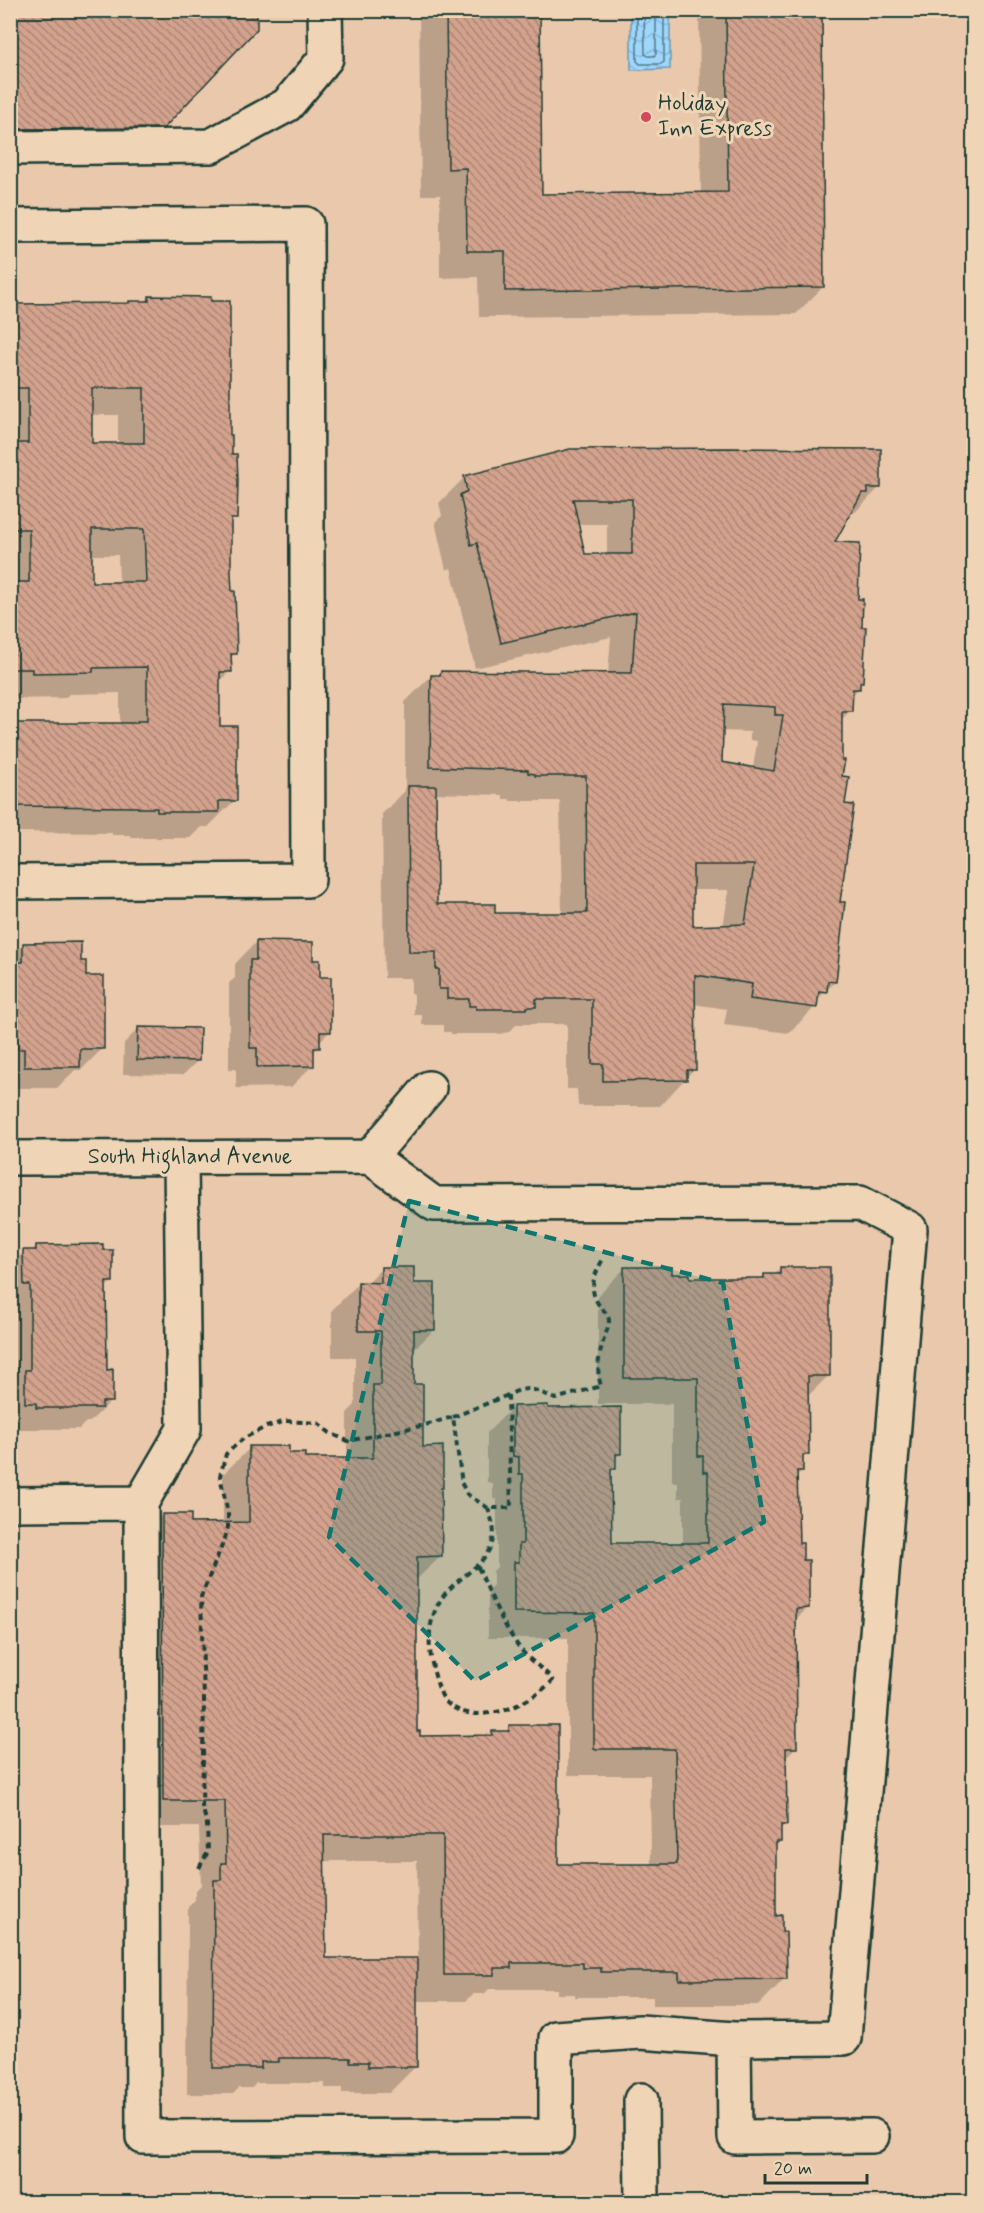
<svg xmlns="http://www.w3.org/2000/svg" width="984" height="2213" viewBox="0 0 984 2213" font-family="Mynerve,sans-serif">
<defs>
<pattern id="water-waves" width="16" height="10" patternUnits="userSpaceOnUse" patternTransform="scale(1.5)"><rect width="16" height="10" fill="#9ed6fe"/><path d="M0 5q4-4 8 0t8 0" fill="none" stroke="#88b9da"/></pattern>
<pattern id="building-back-hatch" width="6" height="6" patternUnits="userSpaceOnUse" patternTransform="scale(1.5)"><rect width="6" height="6" fill="#d3a28d"/><path d="M-1 5l2 2M0 0l6 6M5-1l2 2" fill="none" stroke="#ab8574"/></pattern>
</defs>
<rect width="100%" height="100%" fill="#eac8ac"/>
<filter id="ink" filterUnits="userSpaceOnUse"><feTurbulence type="fractalNoise" baseFrequency=".0167" numOctaves="2"/><feDisplacementMap in="SourceGraphic" scale="12" xChannelSelector="R" yChannelSelector="G"/><feConvolveMatrix kernelMatrix="1 2 1 2 8 2 1 2 1" color-interpolation-filters="sRGB"/></filter>
<g filter="url(#ink)">
<!-- water -->
<path fill="url(#water-waves)" stroke="#6b99ad" stroke-width="1.5" d="M 631,11 L 670,11 L 670,69 L 631,70 Z"/>
<!-- shadow -->
<path fill="#0003" fill-rule="evenodd" d="M 10,10 L 163,127 L 139,151 L 10,153 Z
M 419,10 L 539,10 L 541,195 L 701,194 L 699,10 L 820,10 L 823,287 L 796,314 L 479,317 L 478,277 L 440,278 L 440,195 L 421,195 Z
M 149,297 L 229,436 L 235,518 L 229,524 L 229,573 L 235,653 L 230,659 L 230,671 L 218,683 L 218,727 L 235,800 L 208,827 L 201,827 L 190,838 L 131,838 L 131,835 L 112,835 L 112,833 L 10,832 L 10,724 L 120,724 L 120,693 L 69,694 L 65,698 L 10,699 L 10,306 L 127,304 L 130,302 L 145,302 ZM 91,415 L 118,415 L 118,444 L 91,444 ZM 91,555 L 118,555 L 119,583 L 91,583 Z
M 465,477 L 880,487 L 854,513 L 849,513 L 833,544 L 856,600 L 861,681 L 859,688 L 851,697 L 851,710 L 841,720 L 841,778 L 843,805 L 835,982 L 816,1001 L 815,1007 L 789,1033 L 724,1025 L 727,1009 L 693,1004 L 694,1069 L 660,1106 L 578,1106 L 577,1089 L 567,1089 L 567,1024 L 517,1024 L 509,1032 L 499,1034 L 451,1034 L 451,1032 L 444,1032 L 444,1025 L 422,1025 L 422,1015 L 414,1015 L 414,994 L 411,994 L 411,978 L 384,978 L 382,814 L 405,791 L 405,702 L 431,676 L 438,676 L 441,672 L 608,674 L 611,637 L 475,668 L 451,568 L 446,570 L 435,522 L 442,516 L 439,503 ZM 577,524 L 607,524 L 607,555 L 584,555 ZM 721,731 L 750,732 L 750,740 L 757,741 L 753,769 L 720,764 ZM 434,793 L 503,795 L 503,799 L 510,799 L 510,801 L 560,801 L 562,914 L 494,914 L 435,906 ZM 692,890 L 729,890 L 723,927 L 692,928 Z
M 256,942 L 312,962 L 318,978 L 330,1031 L 319,1042 L 319,1047 L 312,1053 L 313,1065 L 291,1087 L 236,1088 L 236,1069 L 229,1069 L 229,983 L 235,978 L 235,964 Z
M 23,945 L 79,963 L 102,1049 L 81,1070 L 75,1070 L 57,1088 L 10,1088 L 10,957 Z
M 139,1028 L 198,1060 L 183,1075 L 123,1074 L 124,1043 Z
M 36,1246 L 111,1282 L 104,1289 L 105,1371 L 111,1401 L 90,1422 L 86,1422 L 79,1429 L 10,1429 L 10,1265 L 24,1252 L 31,1252 Z
M 382,1268 L 412,1285 L 434,1330 L 412,1351 L 412,1386 L 441,1556 L 415,1581 L 416,1732 L 419,1738 L 488,1736 L 492,1732 L 505,1732 L 510,1727 L 557,1866 L 651,1866 L 650,1775 L 568,1775 L 568,1638 L 488,1638 L 488,1590 L 493,1585 L 493,1571 L 497,1567 L 497,1499 L 493,1499 L 493,1483 L 487,1482 L 487,1433 L 513,1407 L 546,1410 L 620,1454 L 614,1459 L 614,1469 L 610,1473 L 611,1545 L 683,1545 L 683,1498 L 678,1498 L 678,1482 L 672,1482 L 672,1404 L 598,1404 L 598,1295 L 625,1268 L 689,1280 L 760,1280 L 764,1275 L 774,1275 L 781,1268 L 828,1376 L 807,1397 L 807,1454 L 802,1460 L 802,1471 L 795,1477 L 797,1545 L 808,1608 L 794,1621 L 796,1747 L 784,1759 L 785,1825 L 779,1831 L 780,1842 L 775,1847 L 775,1917 L 785,1978 L 759,2005 L 653,2005 L 653,1997 L 575,1997 L 575,1994 L 557,1994 L 557,1989 L 489,1989 L 484,1994 L 473,1994 L 466,2001 L 415,2001 L 415,2067 L 389,2093 L 342,2093 L 342,2088 L 325,2088 L 325,2083 L 256,2083 L 252,2088 L 239,2088 L 233,2094 L 187,2094 L 188,1907 L 195,1900 L 195,1891 L 201,1885 L 199,1827 L 138,1827 L 136,1541 L 162,1515 L 190,1524 L 223,1524 L 223,1474 L 250,1448 L 287,1454 L 304,1460 L 347,1460 L 347,1413 L 355,1405 L 355,1357 L 332,1357 L 332,1310 L 358,1284 L 366,1284 ZM 323,1861 L 417,1861 L 418,1959 L 324,1959 Z
M 723,2195 L 767,2195 L 767,2202 L 715,2202 Z
M 511,2198 L 554,2198 L 554,2202 L 506,2202 Z
M 282,2199 L 300,2202 L 279,2202 Z"/>
<g fill="none" stroke-linecap="round" stroke-linejoin="round">
<!-- shore -->
<path stroke="#527a85" stroke-width="1.5" d="M 637,10 L 637,61 L 640,64 L 661,64 L 664,62 L 664,10
M 644,10 L 645,54 L 648,56 L 654,56 L 656,54 L 656,10"/>
</g>
<!-- building -->
<path fill="url(#building-back-hatch)" stroke="#1f3d34" stroke-width="1.5" fill-rule="evenodd" d="M 10,10 L 257,10 L 257,29 L 164,128 L 10,129 Z
M 446,10 L 540,10 L 542,194 L 728,192 L 726,10 L 822,10 L 824,287 L 505,291 L 505,251 L 467,251 L 466,168 L 448,169 Z
M 149,296 L 211,297 L 211,301 L 230,301 L 230,435 L 232,435 L 232,454 L 237,454 L 238,481 L 237,519 L 231,519 L 231,573 L 232,591 L 235,591 L 237,654 L 231,654 L 232,672 L 220,672 L 220,726 L 237,726 L 237,801 L 219,801 L 219,812 L 157,812 L 157,808 L 138,808 L 138,807 L 10,806 L 10,723 L 137,723 L 137,721 L 147,721 L 147,667 L 93,668 L 93,672 L 32,673 L 32,669 L 10,669 L 10,582 L 29,582 L 29,529 L 10,529 L 10,443 L 28,443 L 28,388 L 10,388 L 10,304 L 129,303 L 129,301 L 149,301 ZM 92,388 L 144,388 L 144,443 L 92,443 ZM 92,529 L 144,529 L 146,582 L 92,582 Z
M 725,448 L 881,449 L 881,488 L 868,488 L 868,493 L 862,493 L 835,542 L 860,543 L 858,599 L 863,599 L 862,627 L 866,627 L 863,682 L 860,682 L 860,689 L 853,689 L 852,711 L 842,711 L 842,760 L 845,760 L 842,776 L 849,777 L 845,804 L 854,805 L 840,902 L 845,902 L 836,982 L 828,981 L 827,992 L 819,991 L 817,1008 L 750,999 L 752,984 L 695,975 L 696,1070 L 687,1070 L 687,1080 L 603,1081 L 603,1064 L 592,1064 L 592,999 L 536,999 L 536,1007 L 527,1007 L 527,1009 L 476,1009 L 476,1006 L 469,1006 L 469,999 L 447,999 L 447,989 L 439,989 L 439,969 L 436,969 L 436,952 L 409,952 L 408,786 L 436,786 L 437,904 L 495,904 L 495,913 L 587,913 L 586,776 L 535,776 L 535,774 L 528,773 L 528,770 L 430,767 L 431,675 L 440,675 L 441,671 L 632,673 L 636,612 L 501,643 L 477,543 L 471,545 L 460,495 L 467,491 L 464,476 L 570,449 ZM 573,499 L 632,499 L 632,554 L 585,554 ZM 724,704 L 775,707 L 775,715 L 783,715 L 774,771 L 722,762 ZM 693,865 L 754,865 L 745,924 L 693,926 Z
M 256,941 L 313,942 L 313,960 L 320,960 L 320,977 L 331,977 L 331,1032 L 320,1032 L 320,1048 L 314,1048 L 314,1066 L 257,1067 L 257,1048 L 250,1048 L 250,960 L 256,960 Z
M 81,942 L 81,961 L 86,961 L 86,976 L 104,976 L 104,1049 L 80,1049 L 80,1067 L 24,1067 L 24,1049 L 17,1049 L 17,1034 L 10,1034 L 10,978 L 16,978 L 16,962 L 23,962 L 23,943 Z
M 138,1027 L 200,1028 L 199,1061 L 137,1060 Z
M 103,1244 L 103,1250 L 113,1250 L 113,1282 L 106,1282 L 107,1370 L 113,1369 L 113,1402 L 102,1402 L 102,1408 L 36,1408 L 36,1403 L 25,1403 L 25,1370 L 30,1370 L 30,1285 L 24,1285 L 23,1250 L 36,1250 L 36,1245 Z
M 381,1267 L 414,1267 L 414,1283 L 435,1283 L 435,1330 L 414,1330 L 414,1384 L 423,1384 L 423,1447 L 443,1446 L 443,1488 L 441,1488 L 442,1556 L 417,1557 L 417,1731 L 420,1731 L 420,1736 L 492,1735 L 492,1731 L 509,1731 L 509,1725 L 558,1725 L 558,1864 L 677,1864 L 675,1749 L 594,1749 L 594,1613 L 514,1612 L 514,1562 L 519,1562 L 519,1544 L 523,1544 L 523,1474 L 519,1474 L 519,1457 L 513,1456 L 513,1406 L 548,1405 L 548,1408 L 621,1407 L 621,1454 L 616,1454 L 616,1469 L 611,1469 L 612,1543 L 708,1543 L 708,1472 L 703,1472 L 703,1456 L 698,1456 L 698,1378 L 624,1378 L 624,1267 L 672,1267 L 672,1274 L 690,1274 L 690,1278 L 764,1278 L 764,1274 L 780,1274 L 780,1267 L 830,1267 L 830,1376 L 808,1376 L 809,1455 L 803,1455 L 803,1471 L 797,1471 L 799,1543 L 803,1543 L 803,1560 L 809,1560 L 809,1608 L 796,1609 L 797,1748 L 786,1748 L 787,1825 L 781,1825 L 781,1842 L 776,1842 L 776,1916 L 782,1915 L 782,1932 L 786,1932 L 787,1979 L 679,1980 L 679,1972 L 601,1972 L 601,1968 L 583,1968 L 583,1963 L 511,1963 L 511,1968 L 494,1968 L 494,1975 L 444,1975 L 443,1835 L 324,1835 L 326,1958 L 417,1958 L 417,2067 L 368,2067 L 368,2062 L 350,2062 L 350,2058 L 279,2058 L 279,2062 L 261,2062 L 261,2068 L 213,2068 L 214,1880 L 221,1880 L 221,1863 L 226,1863 L 225,1801 L 163,1801 L 162,1514 L 191,1514 L 191,1523 L 249,1522 L 249,1446 L 289,1446 L 289,1453 L 305,1453 L 305,1458 L 373,1458 L 373,1385 L 381,1385 L 381,1331 L 358,1331 L 358,1282 L 381,1283 Z"/>
<g fill="none" stroke-linecap="round" stroke-linejoin="round">
<!-- minor casing -->
<g stroke="#1f3d34" stroke-width="38">
<path id="minor" d="M 10,148 L 211,146 L 287,105 L 326,58 L 325,10
M 10,226 L 306,224 L 308,880 L 10,882
M 370,1157 L 434,1204 L 860,1203 L 910,1229 L 844,2038 L 734,2039 L 735,2137 L 872,2136
M 370,1157 L 429,1088
M 10,1158 L 370,1157
M 141,1503 L 184,1429 L 181,1157
M 10,1504 L 141,1503 L 143,2137 L 556,2136 L 556,2038 L 640,2032 L 734,2039
M 641,2100 L 642,2202"/>
</g>
<!-- path -->
<path stroke="#1f3d34" stroke-width="4" stroke-dasharray="6 4.5" stroke-linecap="butt" d="M 453,1417 L 508,1395
M 478,1567 C 491,1596 502,1625 522,1651 C 531,1662 544,1669 553,1680 C 543,1692 517,1707 502,1711 C 482,1715 462,1717 446,1702 C 442,1698 440,1691 438,1686 C 429,1658 424,1627 440,1601 C 453,1579 479,1571 490,1548 C 497,1533 493,1524 488,1508
M 199,1868 L 208,1852 L 207,1824 L 202,1806 L 204,1701 L 201,1597 L 225,1538 L 228,1527 L 228,1513 L 220,1476 L 226,1454 L 244,1438 L 266,1427 L 286,1421 L 318,1423 L 330,1433 L 348,1441 L 425,1425 L 453,1417 L 462,1484 L 467,1494 L 488,1508 L 511,1508 L 508,1395 C 530,1384 535,1390 555,1399 L 601,1386 C 595,1367 600,1353 605,1335 C 607,1331 609,1325 609,1321 C 609,1315 603,1310 599,1305 C 587,1288 595,1274 604,1257"/>
<!-- minor -->
<use href="#minor" stroke="#efd5b6" stroke-width="33"/>
</g>
</g>
<!-- marked area -->
<path fill="#0f766e" fill-opacity="0.2" stroke="#0f766e" stroke-width="4.5" stroke-dasharray="12 8" stroke-linejoin="round" d="M 409,1201 L 723,1283 L 764,1522 L 475,1681 L 329,1537 Z"/>
<!-- markers -->
<circle fill="#d1495b" stroke="#efd5b6" stroke-width="2" cx="646" cy="117" r="6"/>
<g text-anchor="middle" dominant-baseline="central" stroke-width="6" stroke-linejoin="round" paint-order="stroke">
<!-- poi labels -->
<g font-size="22" fill="#1f3d34" stroke="#efd5b6" text-anchor="start">
<text x="658" y="104">Holiday<tspan x="658" dy="25">Inn Express</tspan></text>
</g>
<!-- street labels -->
<g font-size="22" fill="#1f3d34" stroke="#efd5b6">
<text x="190" y="1157">South Highland Avenue</text>
</g>
</g>
<!-- margin -->
<rect width="984" height="2213" fill="none" stroke="#efd5b6" stroke-width="36"/>
<rect x="18" y="18" width="948" height="2177" fill="none" stroke="#1f3d34" stroke-width="2" filter="url(#ink)"/>
<!-- scale -->
<path d="M765 2174v9h102v-9" fill="none" stroke="#1f3d34" stroke-width="3"/>
<text x="774" y="2174" font-size="18" fill="#1f3d34" stroke="#efd5b6" stroke-width="4.5" paint-order="stroke">20 m</text>
</svg>
